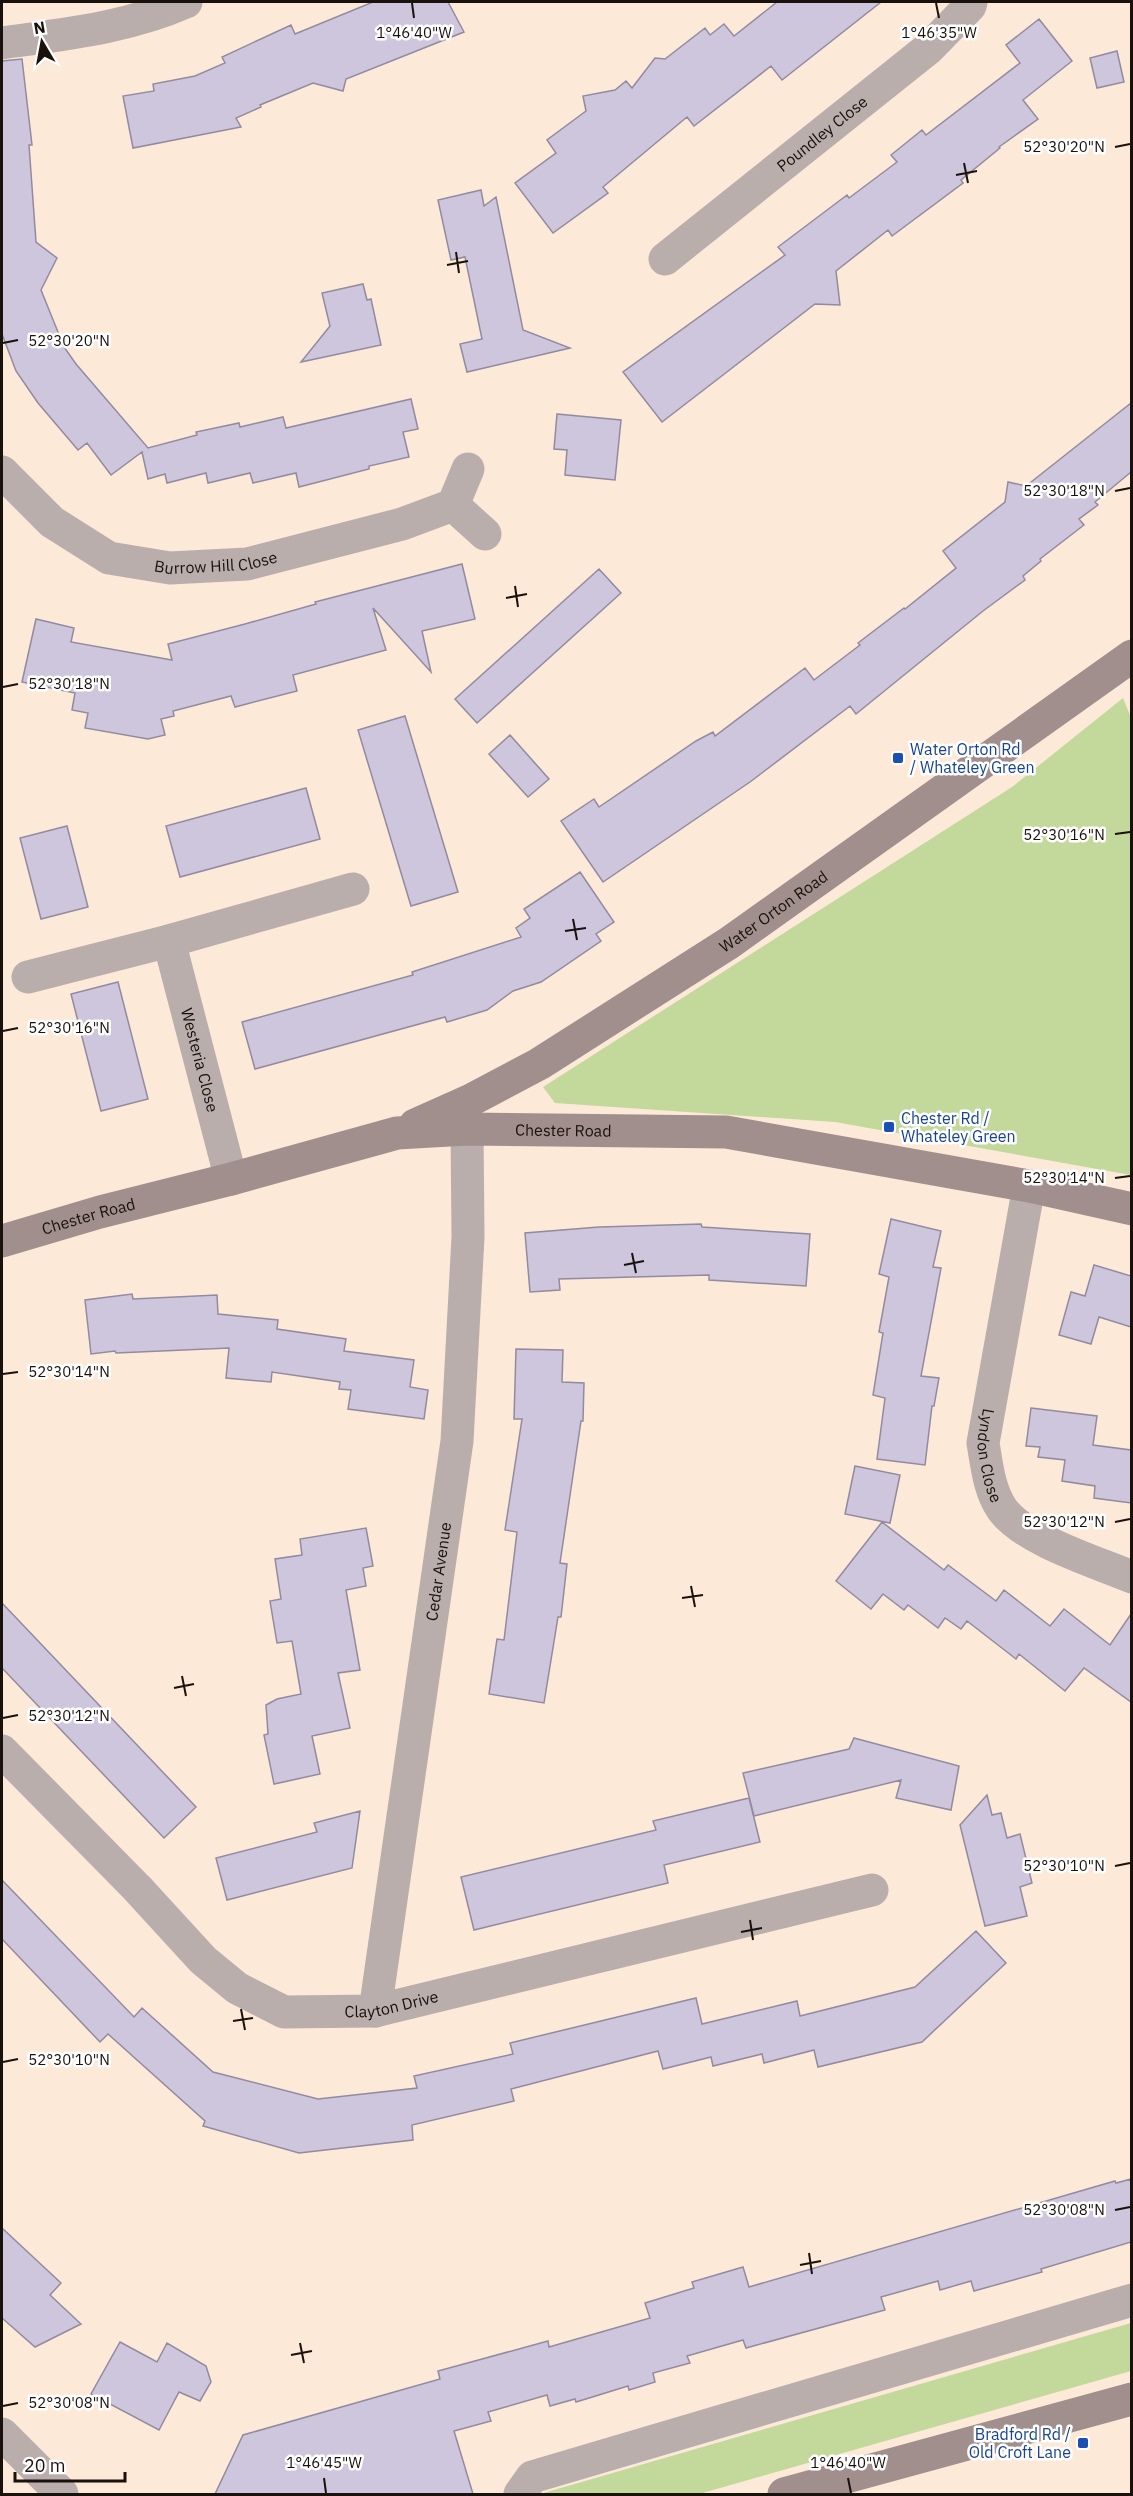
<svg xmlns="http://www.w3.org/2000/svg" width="1133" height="2496" viewBox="0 0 1133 2496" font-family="'IBM Plex Sans',sans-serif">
<rect width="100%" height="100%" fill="#fde9d8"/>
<!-- green -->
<path fill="#c2d99b" d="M 1123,698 L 1132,720 L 1131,1175 L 835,1122 L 555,1103 L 543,1087 L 1012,787 Z
M 1131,2323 L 1131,2371 L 699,2494 L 540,2494 Z"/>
<!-- building -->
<path fill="#cdc6dc" stroke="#928ba0" stroke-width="1.5" d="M 373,2 L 448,2 L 464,32 L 346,79 L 343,91 L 313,83 L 260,105 L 261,107 L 236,118 L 241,127 L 133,148 L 123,96 L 154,91 L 153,84 L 195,76 L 225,63 L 222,57 L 291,25 L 295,34 Z
M 777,2 L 881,2 L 782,80 L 771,66 L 694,126 L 687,117 L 603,187 L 608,193 L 553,233 L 515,183 L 556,153 L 547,140 L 586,111 L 583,96 L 615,90 L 626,81 L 632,88 L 655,58 L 665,59 L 705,28 L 710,35 L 724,24 L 734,36 Z
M 1039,19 L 1072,61 L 1023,100 L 1038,119 L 999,147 L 1000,148 L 961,180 L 963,183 L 892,236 L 888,230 L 836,271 L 840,305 L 815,304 L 662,422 L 623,372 L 785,255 L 778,247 L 847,195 L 849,198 L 897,162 L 891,155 L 922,130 L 926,135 L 1020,63 L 1006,45 Z
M 1117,51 L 1124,82 L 1097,88 L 1090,58 Z
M 22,59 L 32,145 L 29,145 L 36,242 L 57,258 L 41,290 L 64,347 L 76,364 L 148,448 L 197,435 L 196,432 L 239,423 L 240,427 L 283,417 L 286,428 L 411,399 L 418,429 L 403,432 L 409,457 L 369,466 L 369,469 L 299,487 L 296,473 L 253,483 L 250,473 L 208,483 L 206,473 L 167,483 L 165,474 L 148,479 L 142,452 L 111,475 L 87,443 L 78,450 L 38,403 L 16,371 L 2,334 L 2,61 Z
M 481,190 L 484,206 L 496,197 L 523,330 L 570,348 L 467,372 L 460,344 L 482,339 L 465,257 L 451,260 L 438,200 Z
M 363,284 L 367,300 L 371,299 L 381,345 L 301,362 L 330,326 L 322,293 Z
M 1131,403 L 1131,472 L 1095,502 L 1098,505 L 1079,519 L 1084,525 L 1040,559 L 1041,561 L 1023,576 L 1025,580 L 983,611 L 856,714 L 850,706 L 750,782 L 603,882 L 561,821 L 594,799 L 599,807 L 696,741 L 713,732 L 715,736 L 805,668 L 814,680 L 860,645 L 858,643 L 904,608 L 905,609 L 956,568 L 943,551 L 1005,502 L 1008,482 L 1026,486 Z
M 557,414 L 621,420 L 615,480 L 565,475 L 567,450 L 554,449 Z
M 462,564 L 475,619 L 422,631 L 431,672 L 373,608 L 386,650 L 293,675 L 297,691 L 235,707 L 231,696 L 173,711 L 174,716 L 161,719 L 165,735 L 148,739 L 85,728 L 88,713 L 72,710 L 75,693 L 22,682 L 36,619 L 74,628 L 71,642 L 172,660 L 168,644 L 245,624 L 316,604 L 315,602 Z
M 599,569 L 621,593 L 477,723 L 455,699 Z
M 405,716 L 458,892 L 411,906 L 358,730 Z
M 510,735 L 549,779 L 528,797 L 489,754 Z
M 306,788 L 320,839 L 180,877 L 166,826 Z
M 67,826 L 88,907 L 41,919 L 20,838 Z
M 580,872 L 614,922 L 596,934 L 601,941 L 541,982 L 513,991 L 487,1010 L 447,1022 L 445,1017 L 255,1069 L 242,1022 L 413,975 L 412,972 L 521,937 L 516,928 L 530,918 L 524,909 Z
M 118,982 L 148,1099 L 101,1111 L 71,994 Z
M 891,1219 L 941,1231 L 933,1267 L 941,1268 L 921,1376 L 939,1378 L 934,1406 L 932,1406 L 925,1465 L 877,1459 L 885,1398 L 873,1395 L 883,1333 L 879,1332 L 889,1277 L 879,1274 Z
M 701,1224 L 702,1227 L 810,1234 L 806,1286 L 709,1280 L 709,1275 L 559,1279 L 560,1290 L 530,1292 L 525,1233 L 599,1227 Z
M 1094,1265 L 1131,1276 L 1131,1327 L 1099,1317 L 1091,1344 L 1059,1335 L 1071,1292 L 1085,1296 Z
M 132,1294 L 133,1299 L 217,1295 L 218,1314 L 278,1320 L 277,1329 L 346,1339 L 344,1351 L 414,1360 L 410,1387 L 428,1390 L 424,1419 L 348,1409 L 351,1390 L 339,1389 L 340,1382 L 272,1372 L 271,1382 L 226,1378 L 229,1348 L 116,1353 L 115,1351 L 91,1354 L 85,1300 Z
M 516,1349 L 563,1350 L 562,1382 L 584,1383 L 583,1421 L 581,1421 L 560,1563 L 567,1564 L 561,1617 L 558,1617 L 544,1703 L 489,1694 L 497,1639 L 504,1640 L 517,1532 L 505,1530 L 522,1419 L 514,1419 Z
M 1031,1408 L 1097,1416 L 1093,1445 L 1131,1450 L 1131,1503 L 1094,1498 L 1095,1486 L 1062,1481 L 1065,1460 L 1038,1457 L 1040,1447 L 1026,1446 Z
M 855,1466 L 900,1475 L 890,1523 L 845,1514 Z
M 882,1522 L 944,1570 L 948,1565 L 996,1601 L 1004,1590 L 1050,1626 L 1064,1609 L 1110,1645 L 1131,1614 L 1131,1702 L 1084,1668 L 1065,1691 L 1019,1654 L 1016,1659 L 967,1621 L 961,1629 L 945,1618 L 938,1628 L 908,1605 L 904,1610 L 883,1594 L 871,1609 L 836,1581 Z
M 366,1528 L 373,1566 L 363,1568 L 366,1586 L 346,1590 L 360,1670 L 338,1673 L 350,1728 L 312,1736 L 320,1774 L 274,1784 L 264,1735 L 268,1734 L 266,1705 L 277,1699 L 301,1694 L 292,1641 L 277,1643 L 270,1601 L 281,1599 L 275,1559 L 302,1555 L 300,1539 Z
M 2,1603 L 196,1807 L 164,1838 L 2,1668 Z
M 854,1738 L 959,1766 L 951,1810 L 896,1798 L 901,1780 L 754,1816 L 743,1773 L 849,1749 Z
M 987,1795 L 992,1815 L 1001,1813 L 1007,1838 L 1020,1834 L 1032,1883 L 1020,1887 L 1027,1916 L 985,1926 L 960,1825 Z
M 749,1798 L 760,1842 L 664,1865 L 668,1883 L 474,1930 L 461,1877 L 656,1830 L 653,1821 Z
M 360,1811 L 352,1868 L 227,1900 L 216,1858 L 317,1832 L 314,1823 Z
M 2,1880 L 134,2017 L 142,2008 L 213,2072 L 318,2099 L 417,2088 L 414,2076 L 513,2054 L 510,2043 L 696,1998 L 702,2024 L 797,2001 L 800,2016 L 915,1987 L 976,1931 L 1006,1963 L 922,2042 L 818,2067 L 814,2050 L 764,2063 L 762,2054 L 713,2066 L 711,2057 L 663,2069 L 658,2051 L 511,2089 L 514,2101 L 412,2125 L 413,2140 L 299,2153 L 203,2126 L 205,2121 L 108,2034 L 100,2042 L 2,1939 Z
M 1131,2179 L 1131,2242 L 1041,2269 L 1042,2272 L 974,2291 L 971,2281 L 940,2290 L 938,2281 L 881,2297 L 885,2310 L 746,2348 L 743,2340 L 687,2356 L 690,2363 L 653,2373 L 655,2382 L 629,2390 L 628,2386 L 576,2402 L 575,2399 L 550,2406 L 547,2395 L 488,2412 L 491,2421 L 454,2431 L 473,2494 L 215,2494 L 243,2435 L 440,2379 L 438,2371 L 548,2341 L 549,2347 L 650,2318 L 645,2303 L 694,2288 L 692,2282 L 743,2267 L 749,2287 L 1115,2181 L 1116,2183 Z
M 2,2228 L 61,2283 L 50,2295 L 81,2324 L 35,2347 L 2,2318 Z
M 120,2342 L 157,2362 L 167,2343 L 206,2366 L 211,2382 L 200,2401 L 179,2392 L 159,2430 L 91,2394 Z"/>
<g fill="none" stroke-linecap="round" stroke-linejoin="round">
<!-- minor -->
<g stroke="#baaead" stroke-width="33">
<path d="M 2,43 C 65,34 127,28 186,2"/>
<path id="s1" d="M 665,259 L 929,48 L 970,6 L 971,2"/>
<path id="s2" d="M 2,472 L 52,522 L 109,558 L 170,568 L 247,564 L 402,524 L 453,505 L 468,469"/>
<path d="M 453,505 L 485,534"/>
<path id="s3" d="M 169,941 L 231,1179"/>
<path d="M 28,977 L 169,941 L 353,889"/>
<path id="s4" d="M 1029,1186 L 983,1443 C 987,1466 989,1490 1002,1509 C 1024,1540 1096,1562 1132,1577"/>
<path id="s5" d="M 2,1751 L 137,1888 L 203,1960 L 237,1988 L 284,2012 L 375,2011 L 872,1890"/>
<path id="s6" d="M 375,2011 L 457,1441 L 468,1237 L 467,1129"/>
<path d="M 2,2434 L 62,2494"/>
<path d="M 520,2494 L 532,2477 L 1132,2300"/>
</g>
<!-- secondary -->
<g stroke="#a18f8d" stroke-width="33">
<path id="s7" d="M 415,1125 L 471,1100 L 539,1064 L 729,943 L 1132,656"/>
<path id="s8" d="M 2,1241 L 100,1212 L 231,1179 L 397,1133 L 467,1129 L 726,1132 L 1029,1186 L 1132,1209"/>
<path d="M 784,2494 L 1132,2399"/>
</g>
</g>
<!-- ticks -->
<path fill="none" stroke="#18110c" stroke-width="2" d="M 412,3 L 414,18M 936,3 L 939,18M 1115,147 L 1130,144M 964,163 L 968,183M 956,175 L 977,171M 456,252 L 459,273M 447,265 L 468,261M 3,343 L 18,340M 1115,491 L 1130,488M 515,586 L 518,607M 506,598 L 527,594M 3,687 L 18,684M 1115,834 L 1130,832M 573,919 L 577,940M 565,931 L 586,928M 3,1031 L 18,1028M 1115,1178 L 1130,1176M 632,1253 L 636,1273M 624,1265 L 644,1261M 3,1374 L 18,1372M 1115,1522 L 1130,1519M 691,1586 L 695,1607M 682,1598 L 703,1595M 182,1676 L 186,1696M 174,1688 L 194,1684M 3,1718 L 18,1715M 1115,1866 L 1130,1863M 750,1920 L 753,1940M 741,1932 L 762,1928M 241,2009 L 245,2030M 233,2021 L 253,2018M 3,2062 L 18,2059M 1115,2210 L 1130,2207M 809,2253 L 812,2274M 800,2265 L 821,2261M 300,2343 L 304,2363M 291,2355 L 312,2351M 3,2406 L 18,2403M 324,2478 L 326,2493M 848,2478 L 851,2493"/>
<!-- markers -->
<g fill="#1a4fb4" stroke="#fff" stroke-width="2">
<rect x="892" y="752" width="12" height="12" rx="3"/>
<rect x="883" y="1121" width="12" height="12" rx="3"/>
<rect x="1077" y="2437" width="12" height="12" rx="3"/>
</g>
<g text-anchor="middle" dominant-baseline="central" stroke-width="5" stroke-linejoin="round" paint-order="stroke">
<!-- street labels -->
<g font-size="16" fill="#18110c" stroke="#fff">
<text stroke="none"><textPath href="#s1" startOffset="201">Poundley Close</textPath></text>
<text stroke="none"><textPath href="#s2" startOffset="246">Burrow Hill Close</textPath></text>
<text stroke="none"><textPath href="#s7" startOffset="418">Water Orton Road</textPath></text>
<text stroke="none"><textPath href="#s3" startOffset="123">Westeria Close</textPath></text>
<text stroke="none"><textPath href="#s8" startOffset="576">Chester Road</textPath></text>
<text stroke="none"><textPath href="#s8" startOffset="90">Chester Road</textPath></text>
<text stroke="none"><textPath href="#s4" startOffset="274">Lyndon Close</textPath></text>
<text stroke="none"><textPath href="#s6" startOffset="444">Cedar Avenue</textPath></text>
<text stroke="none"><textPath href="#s5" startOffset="495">Clayton Drive</textPath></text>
</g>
<!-- transit labels -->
<g font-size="16" fill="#164399" stroke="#fff" text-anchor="start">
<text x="910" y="749">Water Orton Rd<tspan x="910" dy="18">/ Whateley Green</tspan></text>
<text x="901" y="1118">Chester Rd /<tspan x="901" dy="18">Whateley Green</tspan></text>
<text x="1071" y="2434" text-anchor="end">Bradford Rd /<tspan x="1071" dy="18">Old Croft Lane</tspan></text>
</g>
</g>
<g font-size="15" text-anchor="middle" fill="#18110c" stroke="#fff" stroke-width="5" stroke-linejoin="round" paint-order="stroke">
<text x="414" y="38">1°46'40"W</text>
<text x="939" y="38">1°46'35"W</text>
<text x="1064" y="152">52°30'20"N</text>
<text x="69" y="346">52°30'20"N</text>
<text x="1064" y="496">52°30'18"N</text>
<text x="69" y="689">52°30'18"N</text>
<text x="1064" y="840">52°30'16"N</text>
<text x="69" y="1033">52°30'16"N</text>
<text x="1064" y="1183">52°30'14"N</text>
<text x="69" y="1377">52°30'14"N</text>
<text x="1064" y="1527">52°30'12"N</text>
<text x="69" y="1721">52°30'12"N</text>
<text x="1064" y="1871">52°30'10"N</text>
<text x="69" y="2065">52°30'10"N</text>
<text x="1064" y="2215">52°30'08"N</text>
<text x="69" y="2408">52°30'08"N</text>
<text x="324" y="2468">1°46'45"W</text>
<text x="848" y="2468">1°46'40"W</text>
</g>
<!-- border -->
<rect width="1133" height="2496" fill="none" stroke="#18110c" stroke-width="6"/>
<!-- north arrow -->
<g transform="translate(42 42) rotate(350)" stroke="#ffffff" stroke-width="4.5" paint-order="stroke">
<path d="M0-4.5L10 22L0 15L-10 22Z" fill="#18110c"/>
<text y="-9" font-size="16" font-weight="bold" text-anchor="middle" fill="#18110c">N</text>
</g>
<!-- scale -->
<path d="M15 2472v9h110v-9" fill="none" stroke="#18110c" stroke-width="3"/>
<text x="24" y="2472" font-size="18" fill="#18110c" stroke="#ffffff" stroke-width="4.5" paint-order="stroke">20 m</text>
</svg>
